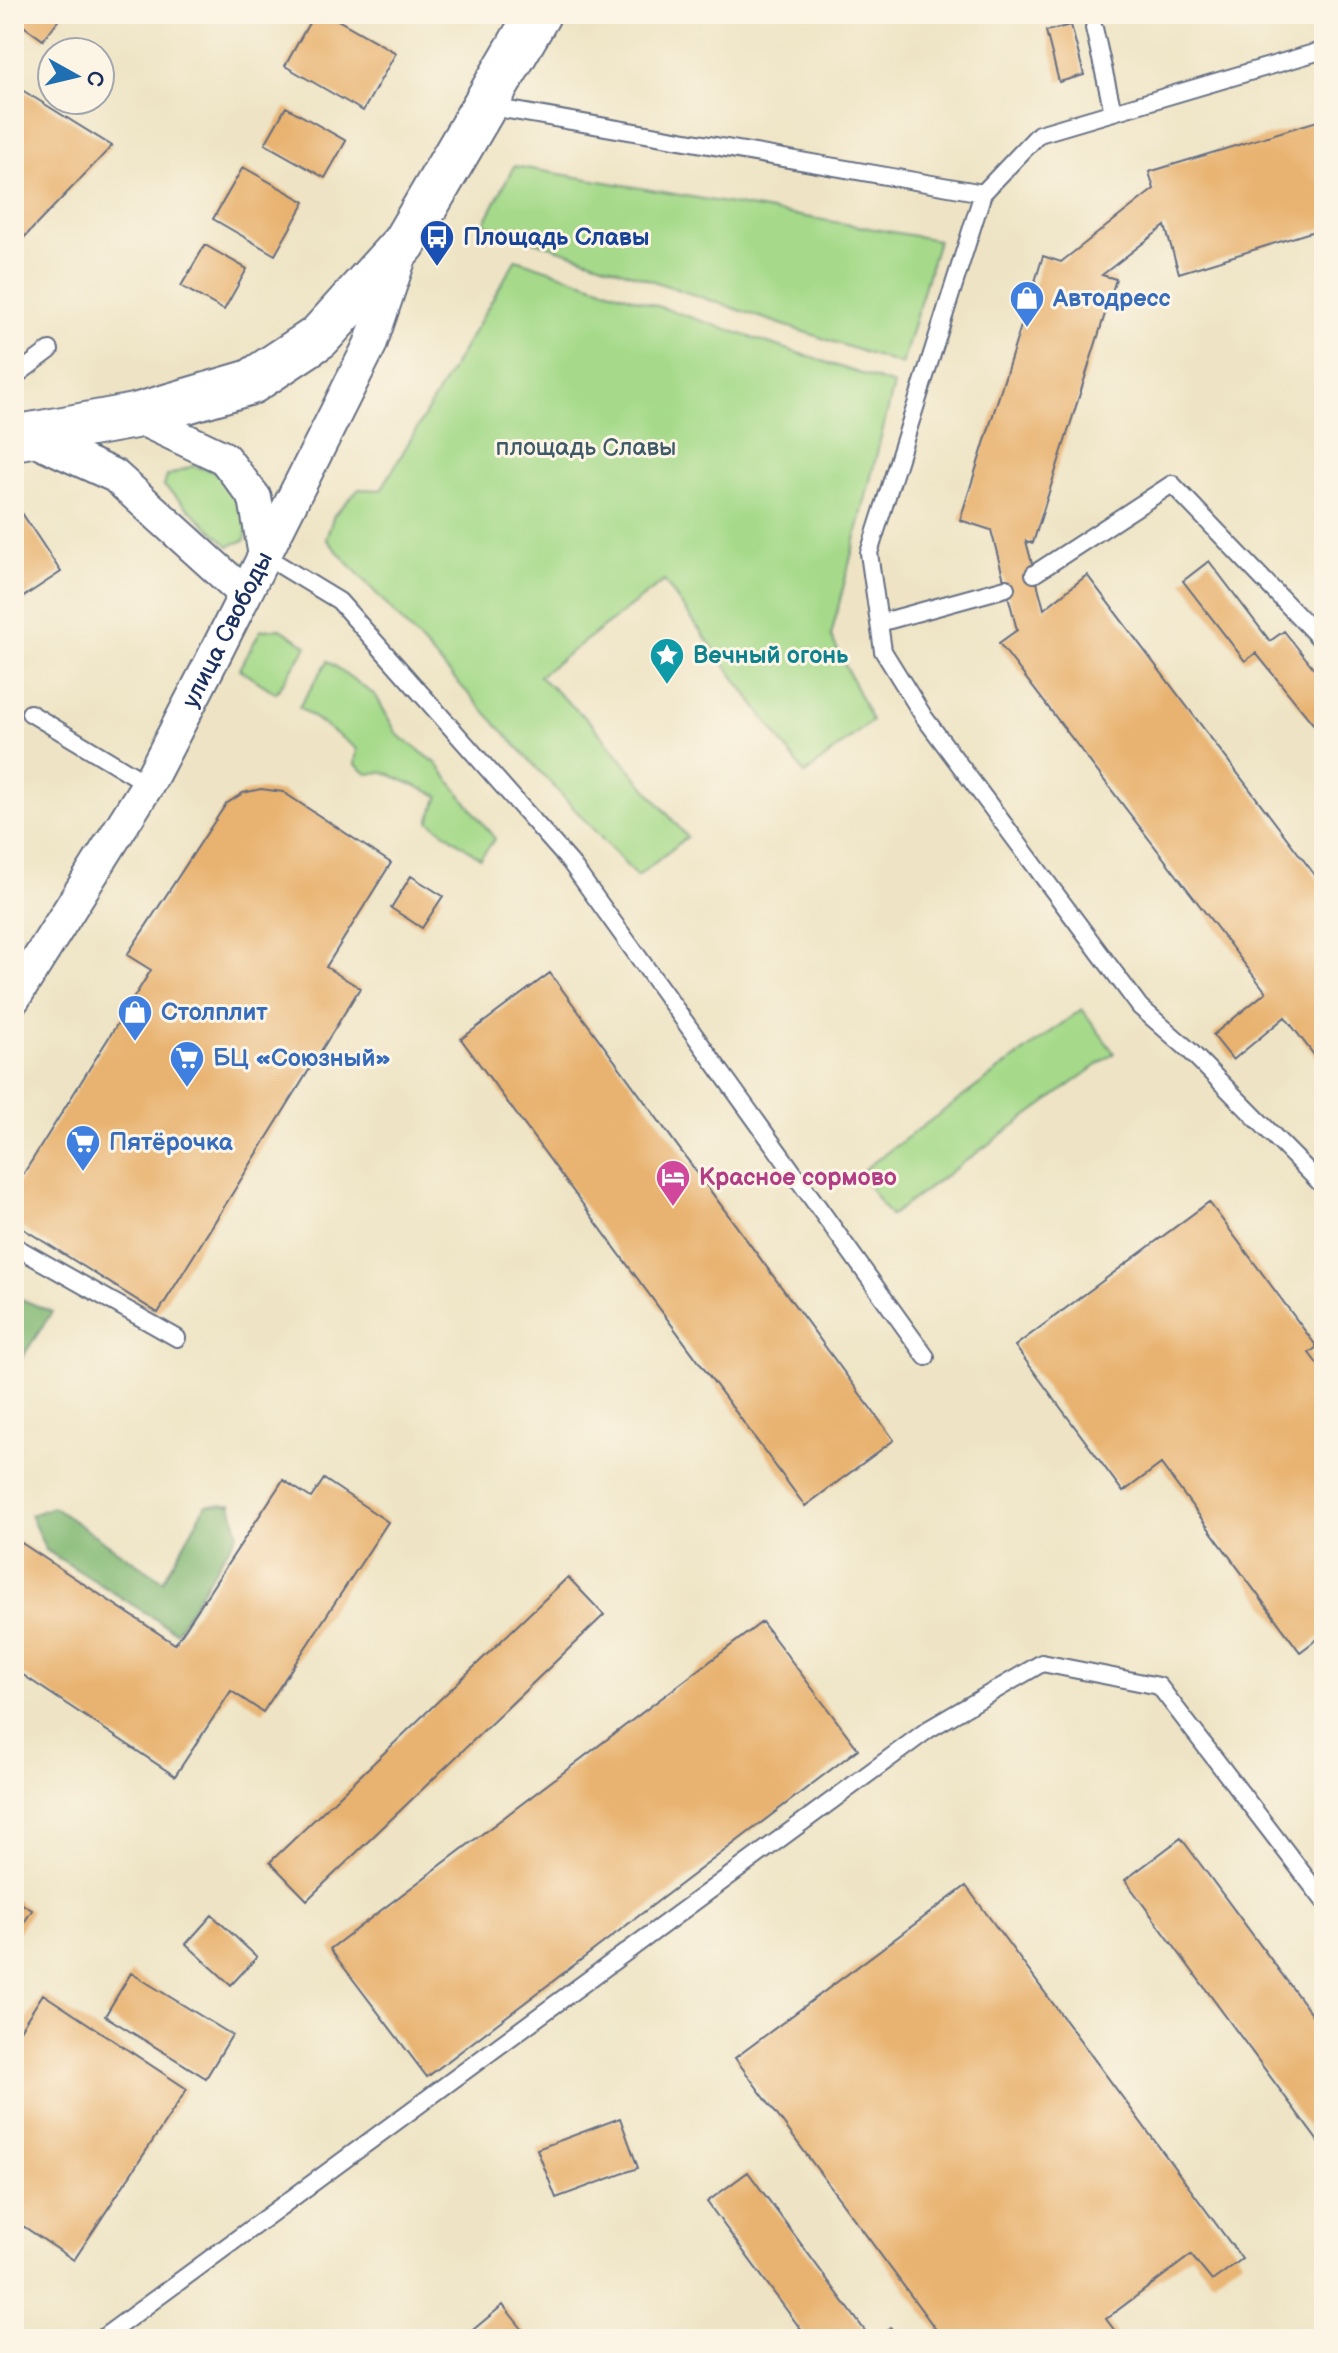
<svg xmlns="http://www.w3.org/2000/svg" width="1338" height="2353" viewBox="0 0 1338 2353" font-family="'Balsamiq Sans',sans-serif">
<rect width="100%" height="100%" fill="#fcf5e5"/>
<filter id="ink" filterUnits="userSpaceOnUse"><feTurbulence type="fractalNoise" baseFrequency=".0125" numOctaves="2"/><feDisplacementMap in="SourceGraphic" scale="16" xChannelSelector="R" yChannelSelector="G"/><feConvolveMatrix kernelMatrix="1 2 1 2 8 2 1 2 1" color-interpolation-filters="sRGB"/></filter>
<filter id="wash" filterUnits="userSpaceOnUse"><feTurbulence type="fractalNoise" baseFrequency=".006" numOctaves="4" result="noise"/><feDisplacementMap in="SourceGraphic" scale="32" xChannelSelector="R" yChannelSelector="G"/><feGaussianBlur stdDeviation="1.8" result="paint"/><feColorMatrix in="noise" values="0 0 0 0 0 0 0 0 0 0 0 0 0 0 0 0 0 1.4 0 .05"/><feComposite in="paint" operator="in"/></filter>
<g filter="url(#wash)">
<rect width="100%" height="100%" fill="#eee4c5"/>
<!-- green -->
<path fill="#a6da8a" stroke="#608474" stroke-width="2" d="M 514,166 L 938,240 L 902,365 L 484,224 Z
M 516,259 L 894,385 L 831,636 L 872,721 L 805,774 L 664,581 L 539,676 L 591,723 L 687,837 L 637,877 L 326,539 L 334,515 L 359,489 L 381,490 Z
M 192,466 L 220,473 L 236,490 L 249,521 L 245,540 L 229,546 L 164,486 L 167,476 Z
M 281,629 L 307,646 L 276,693 L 239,669 L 261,630 Z
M 328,661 L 376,696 L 397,734 L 436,763 L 495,839 L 480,858 L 429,821 L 439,796 L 384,772 L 367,774 L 355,764 L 357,749 L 299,707 Z
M 1082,1009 L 1114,1053 L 890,1216 L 859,1173 Z"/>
<!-- forest -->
<path fill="#84ba76" stroke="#50746a" stroke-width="2" d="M 14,1296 L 52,1312 L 14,1370 Z
M 231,1504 L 238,1532 L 176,1632 L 46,1550 L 30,1515 L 53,1507 L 163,1581 L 206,1505 Z"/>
<g id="blocks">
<!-- building -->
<path fill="#e8b270" d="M 14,14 L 63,14 L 43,40 L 14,19 Z
M 314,14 L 327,14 L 396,53 L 363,111 L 285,66 Z
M 1071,25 L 1084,75 L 1059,82 L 1046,31 Z
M 14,85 L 112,146 L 14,248 Z
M 286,107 L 346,141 L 325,178 L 265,144 Z
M 1324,119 L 1324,228 L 1179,273 L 1165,226 L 1102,275 L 1116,279 L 1033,543 L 1026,541 L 1044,609 L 1087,575 L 1324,887 L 1324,1068 L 1285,1017 L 1233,1060 L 1213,1035 L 1266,992 L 999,643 L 1017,630 L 991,530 L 960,520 L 1043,256 L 1061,262 L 1154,189 L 1149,172 Z
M 243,167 L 305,202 L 275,255 L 213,219 Z
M 205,245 L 247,269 L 224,310 L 181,286 Z
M 14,501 L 61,572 L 14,603 Z
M 1209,561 L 1270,641 L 1284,631 L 1324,681 L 1324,716 L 1313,724 L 1256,653 L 1245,661 L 1183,581 Z
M 261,789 L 283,792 L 391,863 L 326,967 L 360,988 L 158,1313 L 14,1223 L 14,1189 L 151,970 L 127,955 L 226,804 L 243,793 Z
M 411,876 L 443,896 L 422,928 L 391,908 Z
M 550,973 L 894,1440 L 805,1506 L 461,1039 Z
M 1209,1202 L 1317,1347 L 1309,1353 L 1324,1373 L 1324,1634 L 1300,1652 L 1161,1464 L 1123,1492 L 1015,1346 Z
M 324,1479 L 388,1522 L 263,1712 L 231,1691 L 175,1776 L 14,1669 L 14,1538 L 175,1644 L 283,1480 L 311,1498 Z
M 568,1577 L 604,1615 L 307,1900 L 270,1862 Z
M 762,1622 L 858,1749 L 427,2077 L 330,1949 Z
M 1181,1838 L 1324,2031 L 1324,2141 L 1320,2144 L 1125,1880 Z
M 966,1886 L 1242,2259 L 1212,2281 L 1191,2255 L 1106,2319 L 1121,2339 L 943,2339 L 735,2058 Z
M 14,1899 L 32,1910 L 14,1939 Z
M 212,1915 L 257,1957 L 231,1985 L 186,1944 Z
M 131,1973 L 232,2035 L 206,2078 L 105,2016 Z
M 43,1994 L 187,2089 L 74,2260 L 14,2220 L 14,2039 Z
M 620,2118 L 638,2168 L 556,2198 L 537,2149 Z
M 748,2172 L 871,2339 L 808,2339 L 707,2202 Z
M 503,2305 L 530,2339 L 462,2339 Z
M 891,2328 L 899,2339 L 877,2339 Z"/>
</g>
</g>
<g filter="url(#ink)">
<use href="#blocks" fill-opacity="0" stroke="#656e82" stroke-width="2"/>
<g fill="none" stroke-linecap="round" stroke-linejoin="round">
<!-- service casing -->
<g stroke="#656e82" stroke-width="20">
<path id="service" d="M 1094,28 L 1113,112
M 1324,50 L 1039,134 L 983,193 L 869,553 L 883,651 L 924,717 L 1140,1007 L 1189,1050 L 1324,1187
M 486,106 L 983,193
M 14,377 L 50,350
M 265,556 L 339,601 L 570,862 L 926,1357
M 1034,574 L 1172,484 L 1324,643
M 879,623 L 1006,588
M 30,713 L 148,784
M 14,1246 L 177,1338
M 101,2339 L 929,1729 L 1042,1663 L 1159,1686 L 1324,1901"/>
</g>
<!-- minor casing -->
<g stroke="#656e82" stroke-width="36">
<g id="minor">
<path d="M 135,416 L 224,458 L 255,498 L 265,556"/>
<path d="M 27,436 L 115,476 L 244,593"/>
<path id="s1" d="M 14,998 L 148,784 L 209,666 L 370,345 L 401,254"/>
</g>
</g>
<!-- primary casing -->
<g stroke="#656e82" stroke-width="48">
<path id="primary" d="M 14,438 L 135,416 L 251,382 L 319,337 L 404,243 L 538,14"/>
</g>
<!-- service -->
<use href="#service" stroke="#fff" stroke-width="16"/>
<!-- minor -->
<use href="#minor" stroke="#fff" stroke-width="32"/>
<!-- primary -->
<use href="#primary" stroke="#fff" stroke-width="44"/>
</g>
</g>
<!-- icons -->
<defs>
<g id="bus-pin" transform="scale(1.8)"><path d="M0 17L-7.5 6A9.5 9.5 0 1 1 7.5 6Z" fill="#1a4fb4" stroke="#fcf5e5"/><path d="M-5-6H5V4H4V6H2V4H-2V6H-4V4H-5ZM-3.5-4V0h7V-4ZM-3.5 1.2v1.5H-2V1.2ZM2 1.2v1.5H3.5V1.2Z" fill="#fff"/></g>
<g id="shop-pin" transform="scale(1.8)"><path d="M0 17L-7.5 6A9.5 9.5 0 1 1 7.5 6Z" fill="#3f7fe0" stroke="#fcf5e5"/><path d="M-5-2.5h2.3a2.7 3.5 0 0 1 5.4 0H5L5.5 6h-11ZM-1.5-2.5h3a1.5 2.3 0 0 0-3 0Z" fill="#fff"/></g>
<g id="sight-pin" transform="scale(1.8)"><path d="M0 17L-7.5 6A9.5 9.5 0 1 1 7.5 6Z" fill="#0f9aa8" stroke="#fcf5e5"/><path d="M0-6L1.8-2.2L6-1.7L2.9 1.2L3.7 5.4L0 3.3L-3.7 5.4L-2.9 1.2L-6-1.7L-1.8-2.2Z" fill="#fff"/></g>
<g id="supermarket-pin" transform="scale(1.8)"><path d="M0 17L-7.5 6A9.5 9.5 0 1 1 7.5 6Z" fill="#3f7fe0" stroke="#fcf5e5"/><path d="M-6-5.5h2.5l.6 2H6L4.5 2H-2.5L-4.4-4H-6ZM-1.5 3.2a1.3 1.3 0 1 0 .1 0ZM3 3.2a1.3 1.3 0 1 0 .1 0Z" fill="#fff"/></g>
<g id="hotel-pin" transform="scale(1.8)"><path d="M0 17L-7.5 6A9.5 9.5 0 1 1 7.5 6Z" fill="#d1479c" stroke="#fcf5e5"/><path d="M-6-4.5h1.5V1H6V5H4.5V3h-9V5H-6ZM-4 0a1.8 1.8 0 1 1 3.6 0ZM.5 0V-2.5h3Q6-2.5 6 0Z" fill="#fff"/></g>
</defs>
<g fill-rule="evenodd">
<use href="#bus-pin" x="437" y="237"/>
<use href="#shop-pin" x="1027" y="298"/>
<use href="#sight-pin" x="667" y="655"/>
<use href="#shop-pin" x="135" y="1012"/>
<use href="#supermarket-pin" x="187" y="1058"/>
<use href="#supermarket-pin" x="83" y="1142"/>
<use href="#hotel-pin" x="673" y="1177"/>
</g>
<g text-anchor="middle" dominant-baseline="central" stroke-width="6" stroke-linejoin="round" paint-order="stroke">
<!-- transit labels -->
<g font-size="24" font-weight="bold" fill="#164399" stroke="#fcf5e5" text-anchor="start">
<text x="463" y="237">Площадь Славы</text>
</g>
<!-- shop labels -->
<g font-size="24" font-weight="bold" fill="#366cbe" stroke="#fcf5e5" text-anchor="start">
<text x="1053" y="298">Автодресс</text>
<text x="161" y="1012">Столплит</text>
<text x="213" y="1058">БЦ «Союзный»</text>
<text x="109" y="1142">Пятёрочка</text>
</g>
<!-- park labels -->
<g font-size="24" fill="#3e5a69" stroke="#fcf5e5">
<text x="586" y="447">площадь Славы</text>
</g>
<!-- street labels -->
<g font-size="24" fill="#1b2f5e" stroke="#fcf5e5">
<text stroke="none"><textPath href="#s1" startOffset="426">улица Свободы</textPath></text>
</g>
<!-- culture labels -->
<g font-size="24" font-weight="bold" fill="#0d838f" stroke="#fcf5e5" text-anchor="start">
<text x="693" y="655">Вечный огонь</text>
</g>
<!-- hotel labels -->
<g font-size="24" font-weight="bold" fill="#b23c85" stroke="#fcf5e5" text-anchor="start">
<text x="699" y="1177">Красное сормово</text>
</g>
</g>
<!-- margin -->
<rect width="1338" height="2353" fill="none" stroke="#fcf5e5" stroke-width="48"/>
<!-- north arrow -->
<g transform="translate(76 76) rotate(98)"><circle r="38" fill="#fcf5e5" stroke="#a2a6af" stroke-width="2"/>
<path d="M0-6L14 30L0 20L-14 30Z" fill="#1f6fb2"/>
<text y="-12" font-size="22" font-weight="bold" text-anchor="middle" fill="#1b2f5e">С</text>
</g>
</svg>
